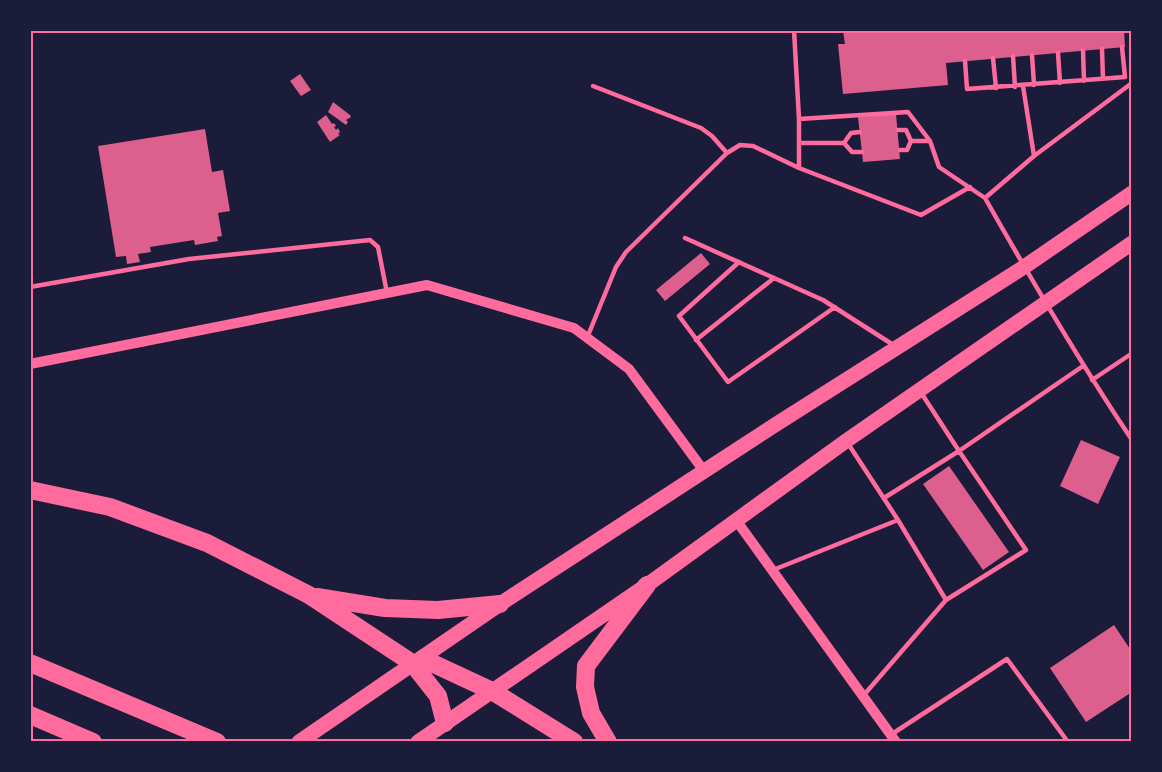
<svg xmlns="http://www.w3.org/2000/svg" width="1162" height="772" viewBox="0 0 1162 772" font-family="'Golos Text',sans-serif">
<rect width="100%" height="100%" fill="#1b1b3a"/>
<!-- building -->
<path fill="#dd5f8e" d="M 849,30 L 944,30 L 944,32 L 963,30 L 1124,30 L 1125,47 L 946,63 L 948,85 L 843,94 L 838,44 L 845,44 L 843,31 Z
M 300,74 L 311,90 L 301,96 L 290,81 Z
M 333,102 L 350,115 L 351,117 L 346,120 L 348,122 L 346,125 L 328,112 Z
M 896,114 L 900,159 L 863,162 L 858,117 Z
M 326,115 L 332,124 L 334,123 L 336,126 L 334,127 L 336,130 L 338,128 L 340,132 L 338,134 L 340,135 L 330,142 L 317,122 Z
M 205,129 L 212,172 L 223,170 L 230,211 L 218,213 L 222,236 L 217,237 L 218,241 L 195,245 L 194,240 L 150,247 L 151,252 L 138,254 L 140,262 L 127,264 L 126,256 L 116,257 L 98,146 Z
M 701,253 L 710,264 L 665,301 L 656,290 Z
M 1081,440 L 1120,457 L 1098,504 L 1060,486 Z
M 949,466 L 1009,552 L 983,570 L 923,484 Z
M 1114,625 L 1132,652 L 1132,692 L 1086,722 L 1050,668 Z"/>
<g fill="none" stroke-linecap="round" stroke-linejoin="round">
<!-- service -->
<path stroke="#ff6b9d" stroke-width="4.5" d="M 794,30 L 799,119 L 908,112 L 930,141 L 939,167 L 985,198
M 1102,49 L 1103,79
M 1083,50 L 1084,81
M 1058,53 L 1060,83
M 1032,55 L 1034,85
M 1013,56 L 1015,87
M 993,58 L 996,88
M 965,61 L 967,89 L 1125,77 L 1122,47
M 1132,83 L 1034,156 L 985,198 C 1032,281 1079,361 1132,440
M 593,86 L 701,128 L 712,136 L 727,153
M 1023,86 L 1034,156
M 799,119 L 799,168 L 921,215 L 970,187
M 898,130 L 906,130 L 911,141
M 860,132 L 851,133 L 844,143 L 852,152 L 862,152
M 799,143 L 844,143
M 900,150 L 907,150 L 911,141 L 930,141
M 685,238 L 823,300 L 895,346
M 739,262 L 679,316 L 728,382 L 835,307
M 30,287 L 189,259 L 370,240 L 378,247 L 387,293
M 587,338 L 616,267 L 626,252 L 727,153 L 740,145 L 753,146 L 799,168
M 696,340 L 774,278
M 1092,380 L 1131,354 L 1132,355
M 847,442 L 898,520
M 884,498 L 959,451 L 920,391
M 773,570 L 898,520 L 946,600 L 863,696
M 946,600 L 1026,550 L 959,451 L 1083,366
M 892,734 L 1007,659 L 1068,742"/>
<!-- tertiary -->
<path stroke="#ff6b9d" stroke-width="10" d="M 30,364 L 427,285 L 574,328 L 629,369 L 704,471
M 736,520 L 896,742"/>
<!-- primary -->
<path stroke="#ff6b9d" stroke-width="15" d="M 299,742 L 500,604 L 778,423 L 1024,267 L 1132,193
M 418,742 L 647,585 L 846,441 L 1132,243"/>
<!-- motorway -->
<path stroke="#ff6b9d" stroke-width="18" d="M 30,490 L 110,507 L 207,543 L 309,595 L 412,663 L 438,696 L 445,723
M 317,597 L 385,608 L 438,610 L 500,604
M 30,663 L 217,742
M 412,663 L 434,664 L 492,691 L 574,742
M 30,715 L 93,742
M 608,742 L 591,713 L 585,687 L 586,666 L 647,585"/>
</g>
<!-- border -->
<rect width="1162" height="772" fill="none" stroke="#1b1b3a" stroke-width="63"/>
<rect x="32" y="32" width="1098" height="708" fill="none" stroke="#ff6b9d" stroke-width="2"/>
</svg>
